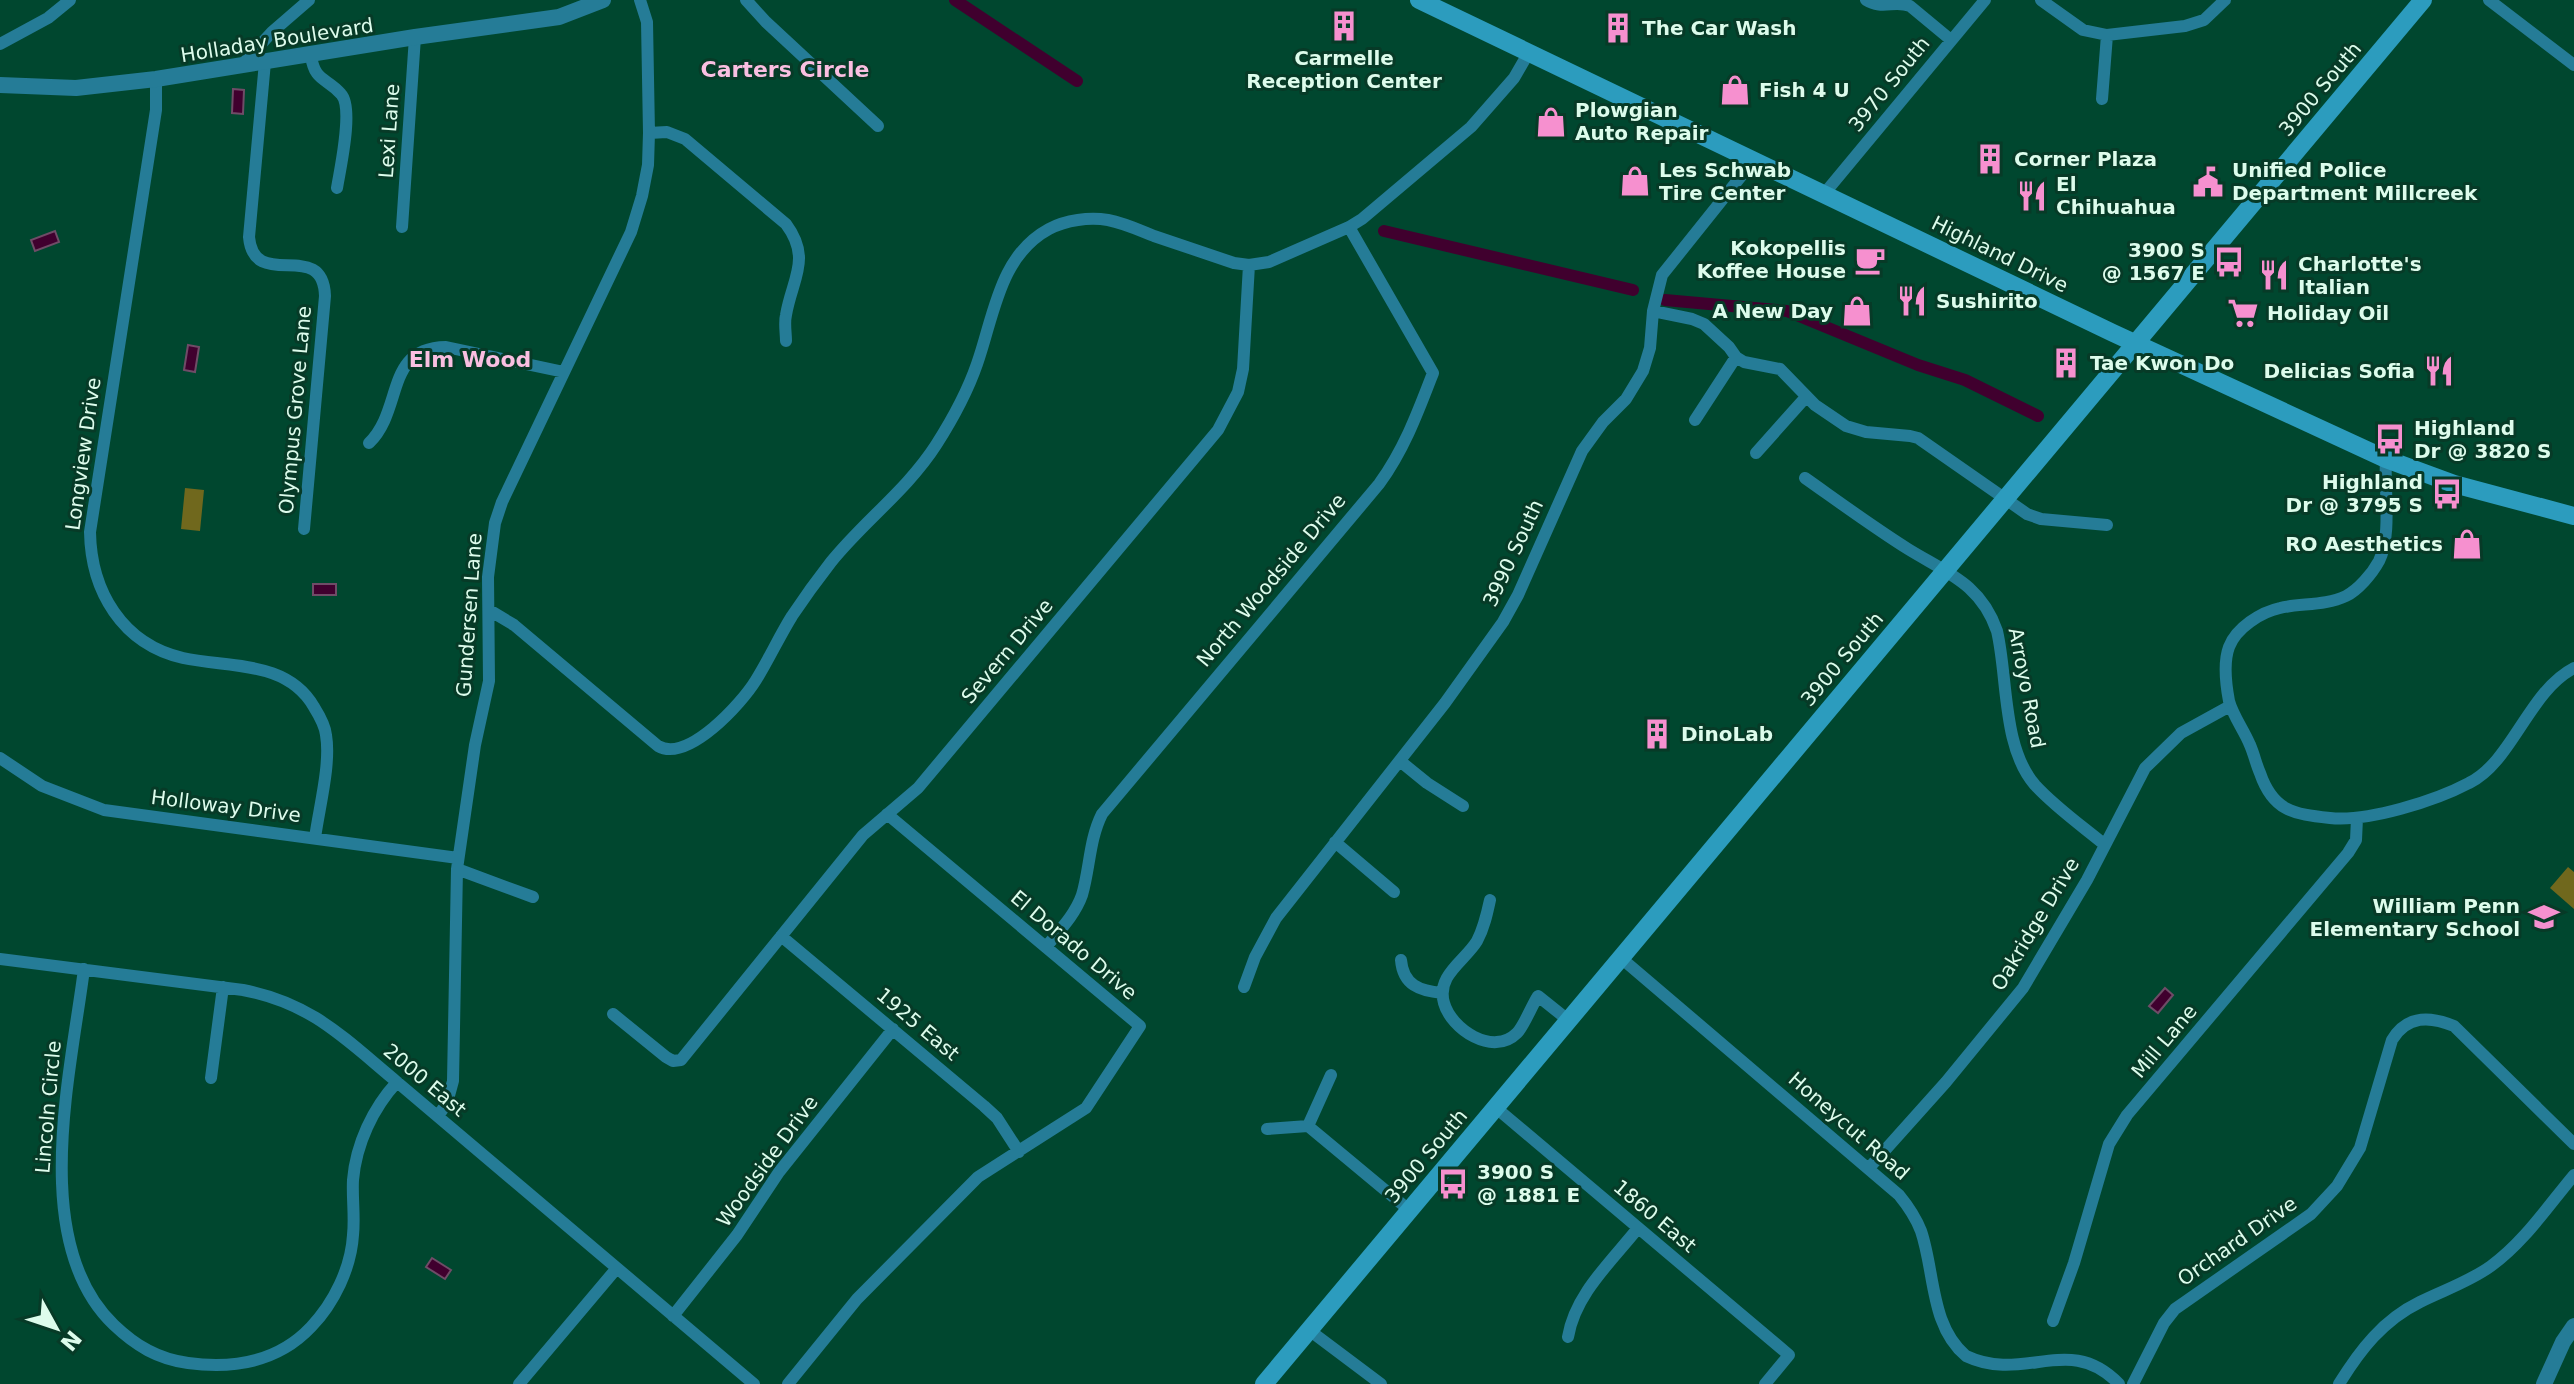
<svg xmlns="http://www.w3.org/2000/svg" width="2574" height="1384" viewBox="0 0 2574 1384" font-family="'DejaVu Sans',sans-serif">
<rect width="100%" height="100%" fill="#00472f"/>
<!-- green -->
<path fill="#70681d" d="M 185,488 L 204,490 L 200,531 L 181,529 Z
M 2568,867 L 2574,872 L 2574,909 L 2550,888 Z"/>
<!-- water -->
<path fill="#40002e" stroke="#6f4c67" stroke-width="2" d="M 233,89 L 244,90 L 243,114 L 232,113 Z
M 55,231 L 59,242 L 35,251 L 31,240 Z
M 188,345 L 199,347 L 195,372 L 184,370 Z
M 313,584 L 336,584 L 336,595 L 313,595 Z
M 2165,988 L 2173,995 L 2158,1013 L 2149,1006 Z
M 432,1258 L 451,1270 L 445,1279 L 426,1267 Z"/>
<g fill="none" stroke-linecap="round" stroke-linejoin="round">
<!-- canal -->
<path stroke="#40002e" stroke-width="12" d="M 955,0 L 1077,81
M 1384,231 L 1633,290
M 1665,300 L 1787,311 L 1918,365 L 1965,380 L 2038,416"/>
<!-- minor -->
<path stroke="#257c97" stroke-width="12" d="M 746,0 L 766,22 L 878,126
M 1866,0 C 1882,10 1895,0 1910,6 L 1951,40
M 2041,0 L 2083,30 L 2107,35 L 2185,26 L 2204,20 L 2225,0
M 2489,0 L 2574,65
M 0,44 L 48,18 L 70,0
M 311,56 C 315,82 326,77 341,94 C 354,108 340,169 337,188
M 265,62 L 249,237 C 254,293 323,237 325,296 L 304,529
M 241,66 L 272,32 L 309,0
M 156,79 L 156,110 L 90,532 C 91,591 122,644 183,658 C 229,668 287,660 314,707 C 319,715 325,725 326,735 C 331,764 319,808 315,838
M 2102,99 L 2107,35
M 649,133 L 667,132 L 685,139 L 786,224 C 812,259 792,279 786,315 C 784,323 786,333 786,341
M 1824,194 L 1985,0
M 402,227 L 415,37
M 1653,311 L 1692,319 L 1704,324 L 1729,347 L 1736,357 L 1744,362 L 1780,369 L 1815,405 L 1846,426 L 1866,432 L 1910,436 L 1918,438 L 2027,514 L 2041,519 L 2107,525
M 1695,420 L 1736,357
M 369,443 C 404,409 384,348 446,347 L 564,372
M 1756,453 L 1806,397
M 2386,459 C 2384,489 2392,535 2379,561 C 2372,574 2358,590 2346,596 C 2325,606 2301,603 2280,608 C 2261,612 2236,628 2229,647 C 2223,663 2226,685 2229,701 C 2233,716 2244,730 2250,745 C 2254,754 2256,764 2260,773 C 2273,811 2293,814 2330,818 C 2368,822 2435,801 2469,783 C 2512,762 2529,691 2574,668
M 1805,478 C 1839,502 1873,527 1908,549 C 1947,573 1981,584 1997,631 C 2008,678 2002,747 2035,785 C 2055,807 2082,826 2105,845
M 489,610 L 514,625 L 658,746 C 688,763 742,703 756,680 C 769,659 779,637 792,616 C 804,598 817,580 831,562 C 864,521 907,490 936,445 C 952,420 967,393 977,364 C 994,316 999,256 1049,229 C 1066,220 1089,217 1108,220 C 1124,223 1139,230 1154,236 C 1181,245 1208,254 1234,263 L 1249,265 L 1269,262 L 1349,227 L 1362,219 L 1471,127 L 1514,78 L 1529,52
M 0,758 L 42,786 L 104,810 L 458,858
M 1400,761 L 1427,783 L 1463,806
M 1335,842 L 1394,892
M 457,869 L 533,897
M 1490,900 C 1487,914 1484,928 1477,941 C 1465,961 1436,975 1444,1003 C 1451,1029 1493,1057 1517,1033 C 1524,1026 1531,1007 1538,996 L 1568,1020
M 781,936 L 984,1106 L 997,1118 L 1019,1152
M 1046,947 C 1059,931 1075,915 1082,895 C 1090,868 1089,840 1102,814 L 1379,484 C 1404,450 1418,412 1433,373 L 1349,227
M 1621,958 L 1899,1195 C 1908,1206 1916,1218 1921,1231 C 1935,1272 1930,1326 1966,1356 C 2025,1384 2069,1332 2119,1384
M 0,959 L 243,990 C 312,1003 345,1039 397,1082 L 754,1384
M 1401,960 C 1403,985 1420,991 1442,993
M 84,969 C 71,1072 28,1243 114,1325 C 136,1346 158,1359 188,1363 C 233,1369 278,1362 311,1327 C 334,1303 351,1268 353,1235 C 355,1217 352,1198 353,1180 C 356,1144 373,1108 397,1082
M 1244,987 L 1255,957 L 1276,918 L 1445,703 L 1503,622 L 1518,595 L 1582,451 L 1603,422 L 1626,399 L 1643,371 L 1650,348 L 1653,311 L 1662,275 L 1754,160
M 613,1014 L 666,1057 L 673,1061 L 681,1060 L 863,835 L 918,788 L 1218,430 L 1238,392 L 1243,369 L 1249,265
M 211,1078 L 223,987
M 1495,1107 L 1789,1355 L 1765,1384
M 438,1116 L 447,1103 L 453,1081 L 457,869 L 475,745 L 489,681 L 488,577 L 495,523 L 502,502 L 631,232 L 642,196 L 648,165 L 649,133 L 647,22 L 640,0
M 1308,1126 L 1331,1075
M 1267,1129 L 1308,1126 L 1409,1210
M 1869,1168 L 1946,1082 L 2023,988 L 2087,880 L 2145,768 L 2181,733 L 2230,706
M 673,1316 L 737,1235 L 779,1172 L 893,1029
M 2053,1321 L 2074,1263 L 2109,1144 L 2127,1115 L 2348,853 L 2356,840 L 2357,818
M 1309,1330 L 1381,1384
M 1568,1337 C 1575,1294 1612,1261 1638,1228
M 519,1384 L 617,1268
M 788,1384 L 857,1299 L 978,1177 L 1086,1108 L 1140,1026 L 887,814
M 2133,1384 L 2164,1323 L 2175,1309 L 2311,1214 L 2337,1186 L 2360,1148 L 2392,1040 C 2407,1015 2430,1016 2454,1026 L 2574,1144
M 2339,1384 C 2360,1350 2383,1320 2420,1302 C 2444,1290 2469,1282 2491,1266 C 2524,1242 2548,1206 2574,1175"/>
<!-- tertiary -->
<path stroke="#257c97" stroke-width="16" d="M 0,85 L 76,88 L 156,79 L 415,37 L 559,17 L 603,0
M 2544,1384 L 2563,1342 L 2574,1326"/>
<!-- secondary -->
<path stroke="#2c9cbe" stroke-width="18" d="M 1419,0 L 2113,333 L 2386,459 L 2454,484 L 2574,516
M 1264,1384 L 2423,0"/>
</g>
<!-- icons -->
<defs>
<g id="building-bare" transform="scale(2.4)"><path d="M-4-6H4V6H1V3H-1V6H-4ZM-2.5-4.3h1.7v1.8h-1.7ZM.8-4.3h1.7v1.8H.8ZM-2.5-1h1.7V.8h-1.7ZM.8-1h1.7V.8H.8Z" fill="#f690cf" stroke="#073a27" stroke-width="2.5" paint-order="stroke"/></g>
<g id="shop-bare" transform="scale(2.4)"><path d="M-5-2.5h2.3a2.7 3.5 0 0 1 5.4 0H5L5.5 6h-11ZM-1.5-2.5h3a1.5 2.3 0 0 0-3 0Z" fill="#f690cf" stroke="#073a27" stroke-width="2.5" paint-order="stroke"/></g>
<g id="civic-bare" transform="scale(2.4)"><path d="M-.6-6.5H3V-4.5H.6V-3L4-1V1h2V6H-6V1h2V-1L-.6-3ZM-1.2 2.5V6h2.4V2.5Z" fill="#f690cf" stroke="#073a27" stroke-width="2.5" paint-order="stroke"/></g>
<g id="restaurant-bare" transform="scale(2.4)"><path d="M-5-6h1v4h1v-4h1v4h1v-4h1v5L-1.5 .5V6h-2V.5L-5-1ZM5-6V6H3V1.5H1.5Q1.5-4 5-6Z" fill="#f690cf" stroke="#073a27" stroke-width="2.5" paint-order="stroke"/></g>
<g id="cafe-bare" transform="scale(2.4)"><path d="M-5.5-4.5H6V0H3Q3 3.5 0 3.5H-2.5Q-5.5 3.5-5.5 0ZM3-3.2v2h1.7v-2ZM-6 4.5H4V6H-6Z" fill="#f690cf" stroke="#073a27" stroke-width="2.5" paint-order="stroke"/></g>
<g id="bus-bare" transform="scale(2.4)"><path d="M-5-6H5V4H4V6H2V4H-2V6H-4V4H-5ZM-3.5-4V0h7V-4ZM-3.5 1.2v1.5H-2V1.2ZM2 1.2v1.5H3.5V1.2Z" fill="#f690cf" stroke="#073a27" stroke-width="2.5" paint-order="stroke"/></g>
<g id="supermarket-bare" transform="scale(2.4)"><path d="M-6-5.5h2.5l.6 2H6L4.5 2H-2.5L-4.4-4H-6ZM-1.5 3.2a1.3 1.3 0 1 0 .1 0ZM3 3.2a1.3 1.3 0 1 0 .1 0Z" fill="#f690cf" stroke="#073a27" stroke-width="2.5" paint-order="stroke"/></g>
<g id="school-bare" transform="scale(2.4)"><path d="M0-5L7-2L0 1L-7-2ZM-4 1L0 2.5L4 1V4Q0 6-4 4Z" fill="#f690cf" stroke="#073a27" stroke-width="2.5" paint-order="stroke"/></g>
</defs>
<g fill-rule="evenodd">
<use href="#building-bare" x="1344" y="26"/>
<use href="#building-bare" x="1618" y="28"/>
<use href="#shop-bare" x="1735" y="90"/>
<use href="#shop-bare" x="1551" y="122"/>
<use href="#building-bare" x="1990" y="159"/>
<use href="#shop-bare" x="1635" y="181"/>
<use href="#civic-bare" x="2208" y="182"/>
<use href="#restaurant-bare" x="2032" y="196"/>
<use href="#cafe-bare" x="1870" y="260"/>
<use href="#bus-bare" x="2229" y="262"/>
<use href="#restaurant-bare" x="2274" y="275"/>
<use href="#restaurant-bare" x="1912" y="301"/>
<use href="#shop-bare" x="1857" y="311"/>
<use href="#supermarket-bare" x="2243" y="313"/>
<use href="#building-bare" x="2066" y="363"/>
<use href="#restaurant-bare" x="2439" y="371"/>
<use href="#bus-bare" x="2390" y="439"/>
<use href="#bus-bare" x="2447" y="494"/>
<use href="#shop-bare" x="2467" y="544"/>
<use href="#building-bare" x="1657" y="734"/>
<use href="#school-bare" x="2544" y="917"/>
<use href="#bus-bare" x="1453" y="1184"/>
</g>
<g text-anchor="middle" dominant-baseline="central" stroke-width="6" stroke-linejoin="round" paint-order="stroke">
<!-- poi labels -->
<g font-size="20" font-weight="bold" fill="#ddfcec" stroke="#073a27" text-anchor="start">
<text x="1642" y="28">The Car Wash</text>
<text x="1344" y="58" text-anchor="middle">Carmelle<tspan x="1344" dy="23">Reception Center</tspan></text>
<text x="1759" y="90">Fish 4 U</text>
<text x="1575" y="110">Plowgian<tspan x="1575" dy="23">Auto Repair</tspan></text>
<text x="2014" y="159">Corner Plaza</text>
<text x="1659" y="170">Les Schwab<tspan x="1659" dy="23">Tire Center</tspan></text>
<text x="2232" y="170">Unified Police<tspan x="2232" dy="23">Department Millcreek</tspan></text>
<text x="2056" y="184">El<tspan x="2056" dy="23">Chihuahua</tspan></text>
<text x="1846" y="248" text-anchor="end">Kokopellis<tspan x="1846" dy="23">Koffee House</tspan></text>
<text x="2205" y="250" text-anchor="end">3900 S<tspan x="2205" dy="23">@ 1567 E</tspan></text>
<text x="2298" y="264">Charlotte's<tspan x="2298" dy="23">Italian</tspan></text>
<text x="1936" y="301">Sushirito</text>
<text x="1833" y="311" text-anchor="end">A New Day</text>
<text x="2267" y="313">Holiday Oil</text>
<text x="2090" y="363">Tae Kwon Do</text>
<text x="2415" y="371" text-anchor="end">Delicias Sofia</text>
<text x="2414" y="428">Highland<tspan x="2414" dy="23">Dr @ 3820 S</tspan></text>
<text x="2423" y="482" text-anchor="end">Highland<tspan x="2423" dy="23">Dr @ 3795 S</tspan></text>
<text x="2443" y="544" text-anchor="end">RO Aesthetics</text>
<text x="1681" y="734">DinoLab</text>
<text x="2520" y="906" text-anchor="end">William Penn<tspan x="2520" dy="23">Elementary School</tspan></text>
<text x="1477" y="1172">3900 S<tspan x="1477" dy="23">@ 1881 E</tspan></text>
</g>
<!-- street labels -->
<g font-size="20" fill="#ddfcec" stroke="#073a27">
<text transform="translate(277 40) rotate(-9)">Holladay Boulevard</text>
<text transform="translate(1889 84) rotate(-51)">3970 South</text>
<text transform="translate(2320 89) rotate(-50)">3900 South</text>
<text transform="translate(389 131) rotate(-86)">Lexi Lane</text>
<text transform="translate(2000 254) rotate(26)">Highland Drive</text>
<text transform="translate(295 410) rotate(-85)">Olympus Grove Lane</text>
<text transform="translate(83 454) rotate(-82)">Longview Drive</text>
<text transform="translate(1513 553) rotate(-65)">3990 South</text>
<text transform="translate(1271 580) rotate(-50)">North Woodside Drive</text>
<text transform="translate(469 615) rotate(-86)">Gundersen Lane</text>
<text transform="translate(1007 651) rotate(-50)">Severn Drive</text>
<text transform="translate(1842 659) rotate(-50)">3900 South</text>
<text transform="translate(2027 688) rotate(79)">Arroyo Road</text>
<text transform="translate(226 806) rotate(7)">Holloway Drive</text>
<text transform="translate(2035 924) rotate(-59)">Oakridge Drive</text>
<text transform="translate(1074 945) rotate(40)">El Dorado Drive</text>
<text transform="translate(918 1024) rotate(40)">1925 East</text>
<text transform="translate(2164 1041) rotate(-50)">Mill Lane</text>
<text transform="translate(425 1080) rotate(40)">2000 East</text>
<text transform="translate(48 1107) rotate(-85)">Lincoln Circle</text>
<text transform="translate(1849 1126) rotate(41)">Honeycut Road</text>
<text transform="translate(1426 1156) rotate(-50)">3900 South</text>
<text transform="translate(767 1161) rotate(-54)">Woodside Drive</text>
<text transform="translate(1655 1216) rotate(40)">1860 East</text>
<text transform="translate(2237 1241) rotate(-35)">Orchard Drive</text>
</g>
<!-- neighbourhood labels -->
<g font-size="22" font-weight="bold" fill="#fabfe1" stroke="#073a27">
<text x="785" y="69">Carters Circle</text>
<text x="470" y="359">Elm Wood</text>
</g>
</g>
<!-- north arrow -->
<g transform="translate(56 1328) rotate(130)" stroke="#073a27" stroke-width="6" paint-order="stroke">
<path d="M0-6L14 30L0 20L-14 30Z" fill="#ddfcec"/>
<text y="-12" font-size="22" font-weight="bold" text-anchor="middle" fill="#ddfcec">N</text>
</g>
</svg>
